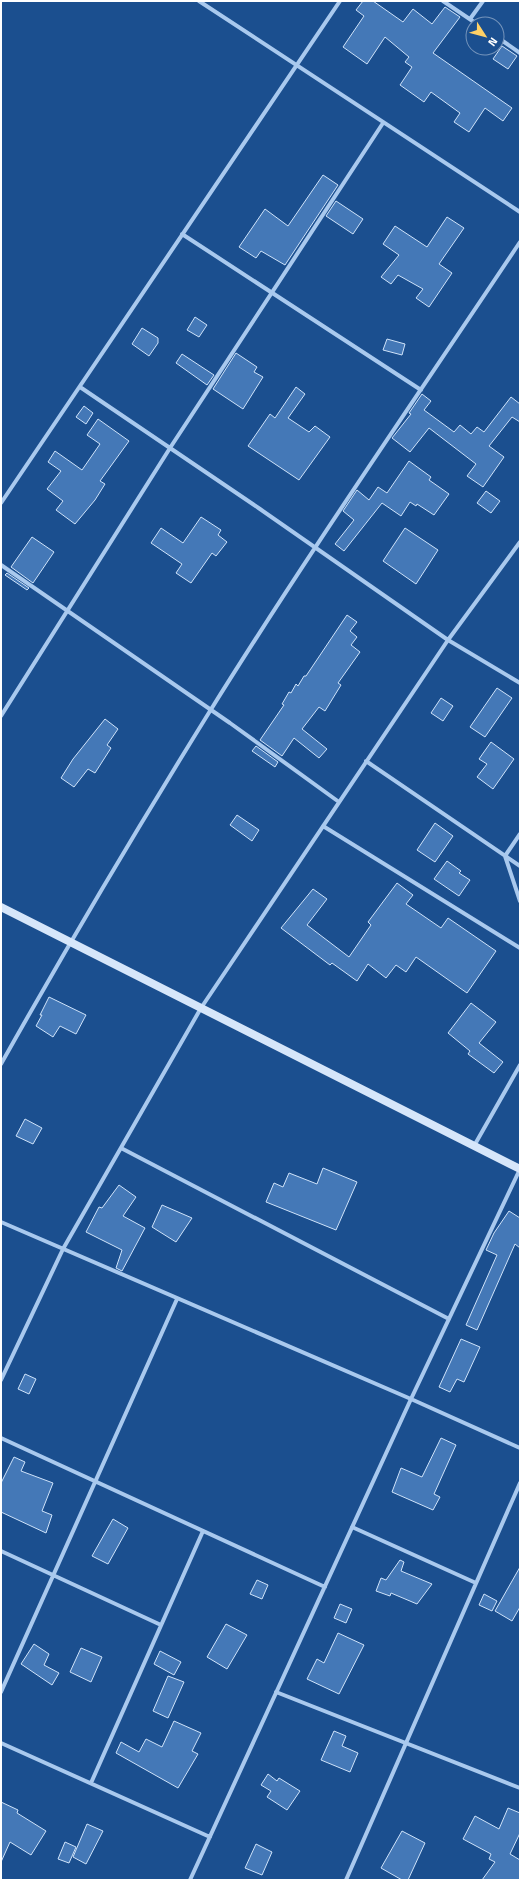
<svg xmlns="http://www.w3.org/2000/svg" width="521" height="1881" viewBox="0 0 521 1881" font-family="'Titillium Web',sans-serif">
<rect width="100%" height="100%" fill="#1b4f8f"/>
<!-- building -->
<path fill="#4478b7" stroke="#cfe3fa" d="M 363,1 L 373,1 L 403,22 L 413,9 L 432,24 L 445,7 L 460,17 L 433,53 L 512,108 L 503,121 L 485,108 L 469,132 L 454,122 L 460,113 L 431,92 L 424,102 L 400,85 L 412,67 L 405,62 L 409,57 L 385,37 L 367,64 L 343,47 L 364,16 L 356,10 Z
M 502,46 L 517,56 L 508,69 L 493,59 Z
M 323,175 L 338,185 L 285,265 L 261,251 L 256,258 L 239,247 L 265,209 L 288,226 Z
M 336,201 L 363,219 L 353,234 L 326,216 Z
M 447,217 L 464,228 L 439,264 L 452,273 L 429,307 L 416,298 L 423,289 L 398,275 L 391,284 L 381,277 L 399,255 L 383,244 L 395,226 L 427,247 Z
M 195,317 L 207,325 L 199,337 L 187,330 Z
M 142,328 L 158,338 L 158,343 L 149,356 L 132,344 Z
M 387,339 L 405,344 L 402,355 L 383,350 Z
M 236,353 L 257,367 L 254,372 L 263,377 L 243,409 L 213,389 Z
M 182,354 L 214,375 L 207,385 L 176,363 Z
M 296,387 L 305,394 L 288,418 L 309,432 L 315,426 L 330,437 L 299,480 L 248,446 L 270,414 L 275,418 Z
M 422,394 L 431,401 L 424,410 L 454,432 L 460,425 L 471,434 L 477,427 L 484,432 L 511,397 L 520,404 L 520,422 L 512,417 L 489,446 L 504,457 L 483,487 L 467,476 L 476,464 L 429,428 L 410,452 L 392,438 L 411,414 L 409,413 Z
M 84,406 L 93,413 L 86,424 L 76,417 Z
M 98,419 L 129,441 L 100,481 L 105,484 L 95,500 L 75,524 L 56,510 L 63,501 L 47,489 L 61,471 L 48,462 L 55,451 L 82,470 L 100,444 L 87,435 Z
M 409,461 L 431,477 L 429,480 L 449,494 L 434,515 L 417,504 L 416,506 L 410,502 L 401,516 L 382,503 L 344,551 L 335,544 L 354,520 L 343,511 L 357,490 L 369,500 L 378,487 L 387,493 Z
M 486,491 L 500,501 L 491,513 L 477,503 Z
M 201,517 L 221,530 L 218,535 L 227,542 L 216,556 L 212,553 L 191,583 L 176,573 L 182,564 L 151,543 L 161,528 L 183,543 Z
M 405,528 L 438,550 L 416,584 L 383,561 Z
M 32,537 L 54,552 L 33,583 L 11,567 Z
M 7,573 L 29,588 L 27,590 L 5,575 Z
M 347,615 L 357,622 L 350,631 L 357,637 L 351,645 L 360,652 L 338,683 L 341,685 L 325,711 L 319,707 L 302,729 L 327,749 L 319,758 L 294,738 L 282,756 L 260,740 L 284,705 L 282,704 L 289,692 L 291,693 L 296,684 L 298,686 L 304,676 L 306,676 Z
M 497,688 L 512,698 L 485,737 L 470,727 Z
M 441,698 L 453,706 L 443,721 L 431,713 Z
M 105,719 L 118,729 L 107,745 L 111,748 L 95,773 L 88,769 L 74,787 L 61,778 L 73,759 Z
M 491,742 L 514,759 L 493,789 L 477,777 L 487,764 L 479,759 Z
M 256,746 L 278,762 L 275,767 L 252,751 Z
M 237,815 L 259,830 L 252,841 L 230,825 Z
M 435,823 L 453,836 L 435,862 L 417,850 Z
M 447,861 L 461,871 L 459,873 L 470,880 L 459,896 L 434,879 Z
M 397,883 L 413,895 L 406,904 L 441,928 L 448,918 L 496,951 L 467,993 L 416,957 L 406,972 L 396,965 L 386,978 L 368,964 L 357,981 L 332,963 L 330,965 L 281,928 L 313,889 L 327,899 L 307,925 L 349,957 L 371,925 L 368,922 Z
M 49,997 L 86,1015 L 76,1034 L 60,1026 L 53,1037 L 36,1026 L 42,1015 L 40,1015 Z
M 471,1003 L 496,1022 L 479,1043 L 503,1062 L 494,1073 L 468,1054 L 470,1051 L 448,1033 Z
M 25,1119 L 42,1128 L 33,1144 L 16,1136 Z
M 323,1168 L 357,1182 L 336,1230 L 266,1202 L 274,1183 L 283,1187 L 289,1173 L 317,1184 Z
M 119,1185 L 136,1197 L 123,1216 L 145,1228 L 122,1271 L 116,1268 L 122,1250 L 86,1232 L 99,1207 L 102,1208 Z
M 162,1205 L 192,1218 L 176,1242 L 152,1227 Z
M 509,1211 L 520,1218 L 520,1248 L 515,1244 L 477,1330 L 466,1325 L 497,1255 L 486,1250 L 494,1233 Z
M 461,1339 L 480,1347 L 464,1382 L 457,1379 L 450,1392 L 439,1387 Z
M 25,1374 L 36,1379 L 29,1394 L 18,1389 Z
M 441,1438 L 456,1445 L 434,1494 L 440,1497 L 433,1510 L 392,1492 L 401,1468 L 422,1477 Z
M 14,1457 L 25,1462 L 21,1471 L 53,1483 L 42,1511 L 52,1515 L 46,1533 L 1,1512 L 1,1483 Z
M 113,1519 L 128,1528 L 108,1564 L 92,1556 Z
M 400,1560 L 404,1562 L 401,1571 L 432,1584 L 417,1604 L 391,1593 L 390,1596 L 376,1591 L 381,1578 L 386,1580 Z
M 520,1567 L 520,1607 L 512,1621 L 495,1611 Z
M 257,1580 L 268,1585 L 262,1599 L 250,1594 Z
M 484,1594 L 497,1601 L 492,1611 L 479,1605 Z
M 340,1604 L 352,1609 L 346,1623 L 334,1618 Z
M 226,1624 L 247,1635 L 227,1669 L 207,1657 Z
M 338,1633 L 364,1645 L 339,1694 L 307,1679 L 317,1659 L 324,1663 Z
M 34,1644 L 49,1654 L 44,1665 L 59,1673 L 52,1685 L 21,1664 Z
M 81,1648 L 102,1657 L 91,1682 L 70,1672 Z
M 160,1651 L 181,1662 L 174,1675 L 154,1664 Z
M 168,1676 L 184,1682 L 168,1718 L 153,1711 Z
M 174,1721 L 201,1733 L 192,1751 L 198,1754 L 178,1788 L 116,1753 L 121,1742 L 139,1752 L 146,1739 L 162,1747 Z
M 334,1731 L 346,1736 L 342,1746 L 358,1753 L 350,1772 L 321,1760 Z
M 268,1774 L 277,1781 L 279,1778 L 300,1791 L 287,1810 L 267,1797 L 271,1791 L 261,1785 Z
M 1,1802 L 18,1810 L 17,1813 L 46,1831 L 31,1855 L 10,1842 L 1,1862 Z
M 508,1808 L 520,1813 L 520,1833 L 510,1854 L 520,1860 L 520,1880 L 482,1880 L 495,1862 L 489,1859 L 491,1854 L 463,1839 L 475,1816 L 499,1829 Z
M 87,1824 L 103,1831 L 86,1864 L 73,1857 Z
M 402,1831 L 425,1843 L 408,1880 L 402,1880 L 381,1868 Z
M 65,1842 L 76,1847 L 69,1863 L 58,1859 Z
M 256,1844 L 272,1852 L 262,1875 L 245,1868 Z"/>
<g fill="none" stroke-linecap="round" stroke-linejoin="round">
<!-- street -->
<path stroke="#a9c9ee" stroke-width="4" d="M 199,1 L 520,212
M 443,1 L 477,24
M 470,19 L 483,1
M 497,37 L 520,53
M 182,234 L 421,390
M 80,387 L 260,509 L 448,640 L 520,683
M 1,503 L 340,1
M 1,565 L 230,723 L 339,802
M 1,716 L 170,448 L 383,123
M 366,761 L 520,866
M 323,826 L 520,948
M 520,834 L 505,856 L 520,901
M 1,1064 C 68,945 138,827 210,711 C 309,552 416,398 520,242
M 474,1146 L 520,1065
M 121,1148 L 449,1319
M 1,1222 L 411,1399 L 520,1448
M 1,1380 L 63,1249 L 201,1008 L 448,640 L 520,542
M 1,1438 L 325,1587
M 352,1527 L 476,1583
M 1,1551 L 161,1625
M 1,1692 L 177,1299
M 276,1692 L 520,1788
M 1,1743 L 210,1837
M 91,1783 L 203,1531
M 190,1880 L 411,1399 L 520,1169
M 346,1880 L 520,1483"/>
<!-- secondary -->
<path stroke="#d6e6fa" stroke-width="8" d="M 1,907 L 520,1169"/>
</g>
<!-- border -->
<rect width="521" height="1881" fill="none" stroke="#ffffff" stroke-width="4"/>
<!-- north arrow -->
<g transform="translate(485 36) rotate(126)"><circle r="19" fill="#1b4f8f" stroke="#7695bc"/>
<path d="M0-3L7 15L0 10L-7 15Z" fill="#ffd166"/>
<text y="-6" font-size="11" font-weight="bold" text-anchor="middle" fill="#ffffff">N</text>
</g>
</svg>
